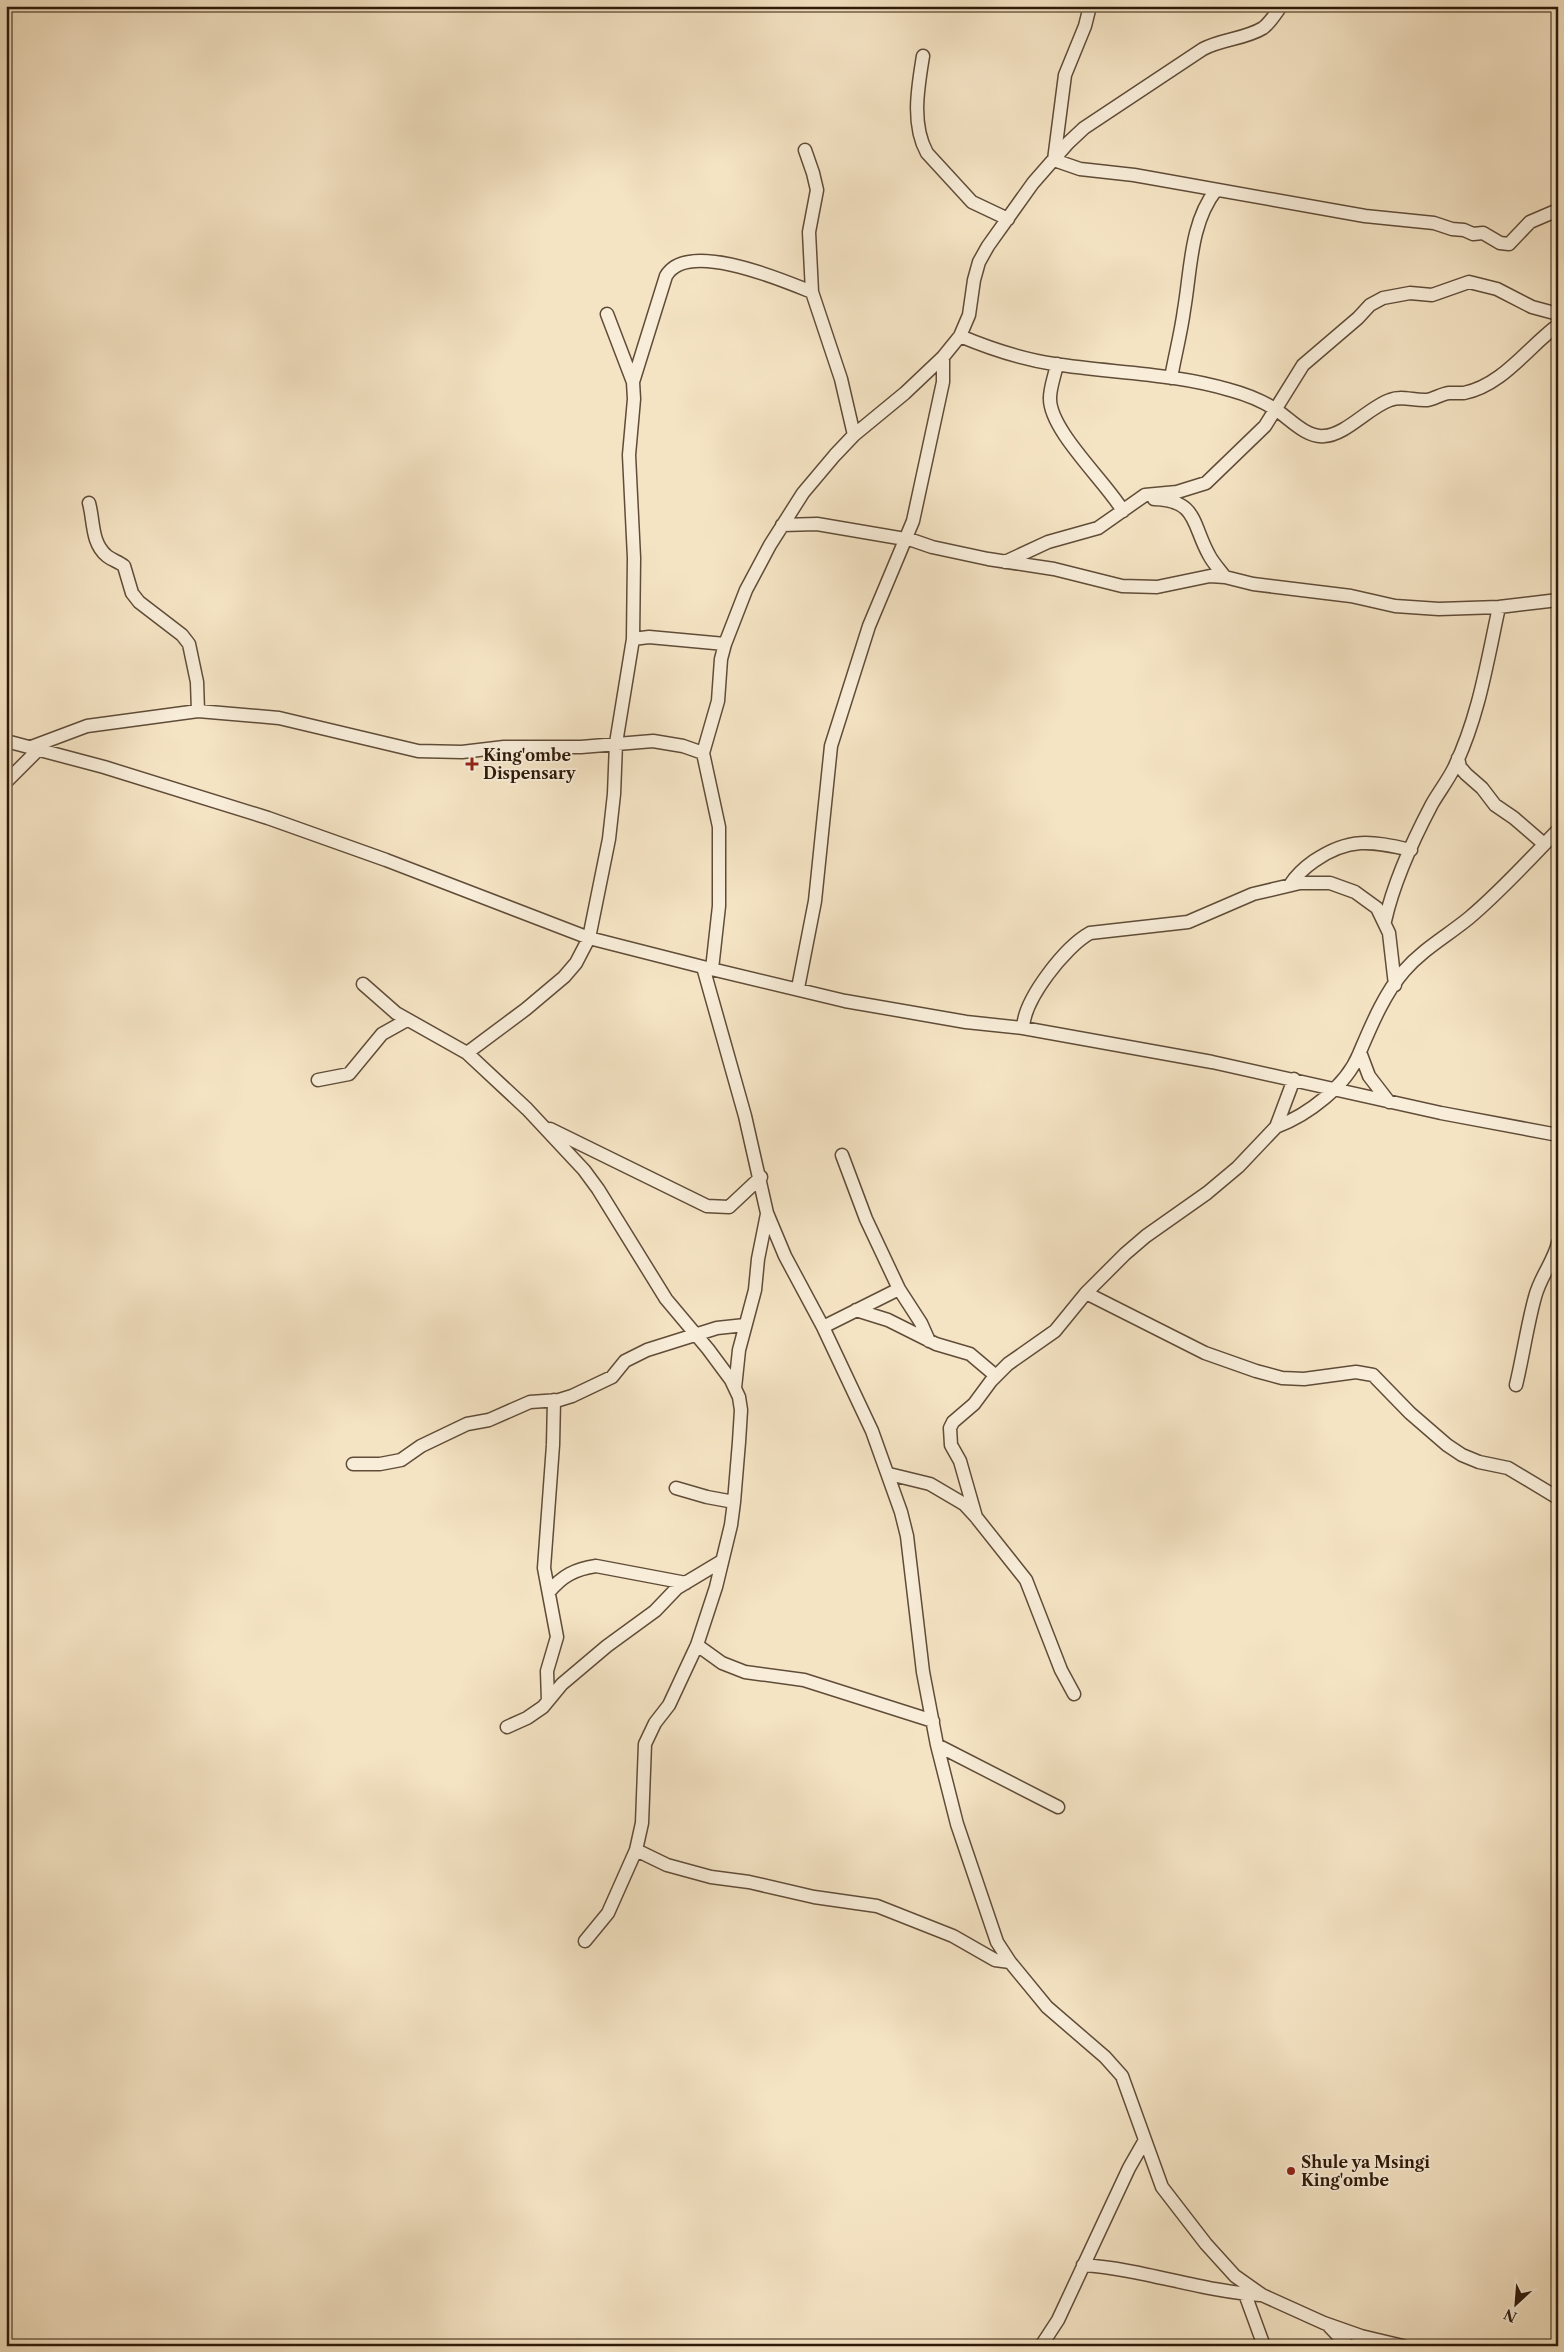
<svg xmlns="http://www.w3.org/2000/svg" width="1564" height="2352" viewBox="0 0 1564 2352" font-family="'Libre Caslon Text',serif">
<rect width="100%" height="100%" fill="#f5e4c4"/>
<filter id="stains"><feTurbulence type="fractalNoise" baseFrequency=".004" numOctaves="4"/><feColorMatrix values="0 0 0 0 .2 0 0 0 0 .09 0 0 0 0 .02 0 0 0 .5 -.17"/></filter>
<radialGradient id="worn" r=".72"><stop offset=".6" stop-color="#630" stop-opacity="0"/><stop offset="1" stop-color="#630" stop-opacity=".3"/></radialGradient>
<g fill="none" stroke-linecap="round" stroke-linejoin="round">
<!-- minor casing -->
<g stroke="#604c38" stroke-width="15">
<path id="minor" d="M 1090,6 L 1085,26 L 1065,75 L 1054,160 L 1080,169 L 1134,175 L 1365,216 L 1434,223 L 1452,229 L 1464,230 L 1473,234 L 1483,233 L 1500,243 L 1509,244 L 1530,222 L 1558,210
M 923,56 C 918,87 911,124 927,153 L 972,202 L 1008,219
M 805,150 L 813,173 L 817,190 L 809,232 L 812,292 L 841,379 L 854,435
M 960,336 C 991,349 1021,359 1054,364 C 1113,373 1173,373 1230,390 C 1245,394 1262,401 1275,409 C 1289,418 1306,438 1324,436 C 1346,435 1369,407 1390,400 C 1402,395 1414,401 1427,400 C 1434,399 1441,394 1449,393 C 1454,393 1459,393 1464,393 C 1503,385 1528,347 1558,325
M 1057,364 C 1055,375 1050,387 1050,398 C 1049,430 1106,482 1123,511
M 1171,378 C 1175,355 1181,333 1184,310 C 1191,270 1190,223 1216,190
M 633,382 L 666,276 C 687,239 782,280 812,292
M 1154,499 C 1198,500 1192,525 1209,555 C 1213,563 1220,570 1225,577
M 89,503 C 94,521 91,543 107,556 C 112,560 119,562 124,566 L 132,593 L 139,602 L 182,635 L 189,644 L 197,682 L 198,711
M 782,525 L 817,524 L 905,539
M 906,538 L 932,547 L 988,559 L 1054,569 L 1122,586 L 1157,587 L 1210,576 L 1225,577 L 1253,584 L 1351,596 L 1395,606 L 1439,609 L 1499,607 L 1558,600
M 1005,562 L 1048,542 L 1098,528 L 1145,495 L 1177,492 L 1206,483 L 1265,426 L 1303,365 L 1358,318 L 1370,305 L 1383,298 L 1410,293 L 1432,295 L 1469,282 L 1497,289 L 1532,307 L 1558,314
M 633,639 L 649,637 L 725,644
M 6,741 L 104,767 L 268,818 L 386,860 L 589,938 L 703,967 L 845,1001 L 966,1022 L 1023,1028 L 1212,1062 L 1441,1113 L 1558,1135
M 31,747 L 87,726 L 198,711 L 279,718 L 418,751 L 462,752 L 504,747 L 581,747 L 653,741 L 683,746 L 703,753
M 1458,758 L 1460,767 L 1466,774 L 1482,788 L 1495,805 L 1514,818 L 1544,844
M 6,782 L 39,749
M 1290,885 C 1297,874 1304,868 1314,861 C 1349,837 1371,841 1411,850
M 1385,921 C 1394,881 1413,840 1432,804 C 1439,792 1448,780 1454,768 C 1479,716 1487,662 1499,607
M 703,967 L 745,1116 L 767,1213 L 785,1256 L 823,1327 L 872,1431 L 901,1512 L 907,1536 L 923,1672 L 937,1745 L 957,1824 L 997,1942 L 1010,1962 L 1047,2007 L 1105,2057 L 1122,2076 L 1162,2187 L 1206,2244 L 1235,2276 L 1262,2295 L 1324,2323 L 1361,2336 L 1403,2346
M 712,969 L 719,906 L 719,827 L 703,753 L 718,701 L 721,659 L 725,644 L 746,590 L 770,545 L 803,493 L 835,455 L 854,435 L 905,393 L 943,357 L 960,336 L 969,315 L 974,280 L 979,262 L 988,246 L 1033,183 L 1068,143 L 1084,128 L 1203,49 C 1222,39 1245,39 1263,28 C 1270,23 1276,13 1281,6
M 363,984 L 396,1013 L 467,1053 L 527,1109 L 584,1170 L 598,1189 L 666,1299 L 708,1349 L 731,1380 L 739,1397 L 741,1410 L 739,1442 L 734,1502 L 731,1525 L 716,1587 L 697,1645 L 669,1705 L 655,1723 L 645,1744 L 642,1823 L 636,1850 L 608,1913 L 585,1941
M 798,988 L 815,901 L 831,746 L 869,626 L 913,521 L 943,382 L 943,357
M 1023,1028 C 1024,999 1065,947 1090,933 L 1188,922 L 1253,894 L 1300,883 L 1330,883 L 1355,892 L 1377,908 L 1389,933 L 1395,985
M 1360,1052 L 1369,1076 L 1389,1102
M 467,1053 L 526,1009 L 564,977 L 576,963 L 589,938 L 609,839 L 614,794 L 616,743 L 633,639 L 634,558 L 629,455 L 634,399 L 633,382 L 607,314
M 318,1080 L 349,1074 L 382,1034 L 407,1020
M 1276,1127 C 1308,1115 1346,1086 1359,1054 C 1371,1026 1384,994 1404,971 C 1423,949 1447,936 1469,918 C 1501,891 1529,860 1558,830
M 550,1129 L 707,1206 L 729,1207 L 761,1177
M 842,1155 L 866,1219 L 899,1289 L 921,1323 L 929,1341
M 1086,1293 L 1205,1353 L 1256,1371 L 1282,1378 L 1304,1379 L 1356,1372 L 1373,1375 L 1410,1413 L 1447,1445 L 1462,1455 L 1479,1462 L 1508,1468 L 1558,1498
M 856,1310 L 888,1320 L 936,1344 L 970,1354 L 996,1376
M 823,1327 L 899,1289
M 1516,1385 C 1523,1356 1527,1326 1535,1297 C 1540,1277 1554,1261 1558,1243
M 735,1388 L 739,1350 L 755,1290 L 758,1259 L 767,1214
M 353,1464 L 380,1464 L 401,1460 L 421,1446 L 467,1424 L 489,1420 L 530,1402 L 559,1400 L 572,1396 L 612,1377 L 625,1361 L 647,1350 L 717,1328 L 745,1325
M 889,1474 L 930,1484 L 964,1504 L 976,1517 L 1026,1580 L 1061,1670 L 1074,1694
M 676,1488 L 707,1497 L 734,1502
M 976,1517 L 960,1461 L 951,1445 L 950,1428 L 953,1422 L 974,1404 L 991,1381 L 1008,1364 L 1055,1331 L 1086,1293 L 1125,1254 L 1146,1236 L 1207,1193 L 1238,1167 L 1276,1127 L 1294,1079
M 549,1592 C 562,1576 575,1569 596,1566 L 686,1583
M 697,1645 L 722,1663 L 745,1672 L 804,1680 L 933,1721
M 548,1701 L 547,1671 L 557,1637 L 544,1568 L 553,1445 L 554,1400
M 507,1727 L 527,1718 L 543,1707 L 562,1684 L 607,1646 L 655,1611 L 677,1588 L 722,1561
M 937,1745 L 1058,1807
M 636,1850 L 667,1865 L 711,1877 L 749,1882 L 814,1897 L 877,1906 L 953,1936 L 995,1960 L 1010,1962
M 1083,2265 C 1143,2269 1200,2291 1260,2295
M 1245,2294 L 1264,2346
M 1329,2326 L 1348,2346
M 1041,2346 L 1058,2320 L 1129,2168 L 1145,2140"/>
</g>
<!-- minor -->
<use href="#minor" stroke="#f8edd9" stroke-width="12"/>
</g>
<!-- markers -->
<g fill="#8f2418" stroke="#f8edd9" stroke-width="2">
<path d="M469.5 756.5h5v5h5v5h-5v5h-5v-5h-5v-5h5z"/>
<circle cx="1291" cy="2171" r="5"/>
</g>
<g text-anchor="middle" dominant-baseline="central" stroke-width="4" stroke-linejoin="round" paint-order="stroke">
<!-- poi labels -->
<g font-size="16" font-weight="bold" fill="#2e1a09" stroke="#f8edd9" text-anchor="start">
<text x="483" y="755">King'ombe<tspan x="483" dy="18">Dispensary</tspan></text>
<text x="1301" y="2162">Shule ya Msingi<tspan x="1301" dy="18">King'ombe</tspan></text>
</g>
</g>
<!-- margin -->
<rect width="1564" height="2352" fill="none" stroke="#f5e4c4" stroke-width="25"/>
<rect x="8" y="8" width="1549" height="2337" fill="none" stroke="#2e1a09" stroke-width="2.5"/>
<rect x="12" y="12" width="1539" height="2327" fill="none" stroke="#2e1a09"/>
<!-- north arrow -->
<g transform="translate(1516 2304) rotate(206)" stroke="#f8edd9" stroke-width="4" paint-order="stroke">
<path d="M0-4L9 19L0 12L-9 19Z" fill="#2e1a09"/>
<text y="-8" font-size="14" font-weight="bold" text-anchor="middle" fill="#2e1a09">N</text>
</g>
<rect width="100%" height="100%" filter="url(#stains)"/>
<rect width="100%" height="100%" fill="url(#worn)"/>
</svg>
